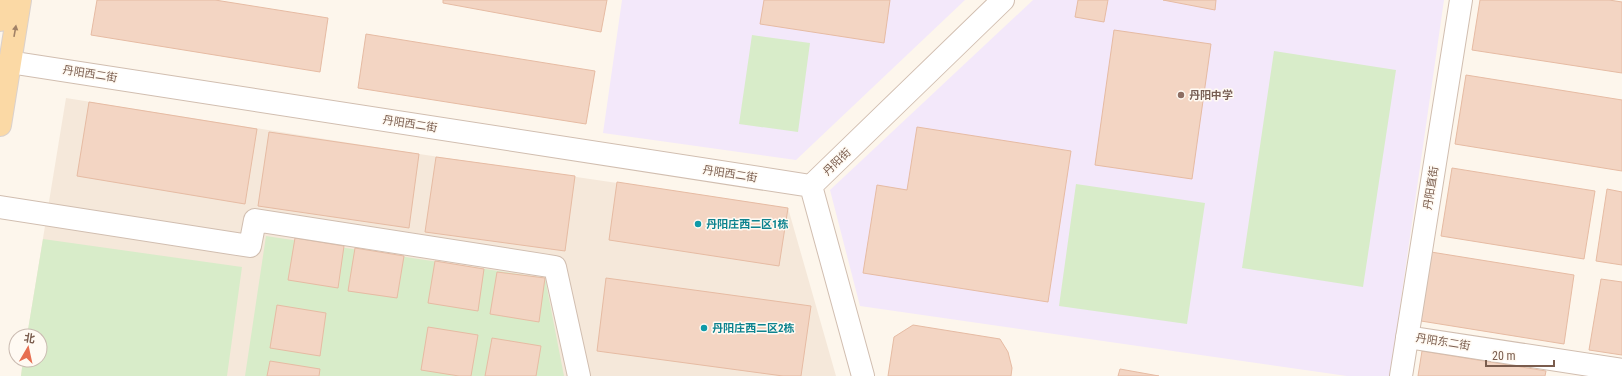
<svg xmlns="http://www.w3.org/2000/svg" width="1622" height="376" viewBox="0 0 1622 376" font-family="'Roboto Condensed','Noto Sans SC',sans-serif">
<rect width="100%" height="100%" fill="#fdf6ec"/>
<!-- residential -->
<path fill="#f5e8da" d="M 66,98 L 419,154 L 788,208 L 836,376 L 21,376 L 23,360 L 40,360 L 40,336 L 27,336 Z"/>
<!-- education -->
<path fill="#f3e8fa" d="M 622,0 L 965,0 L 796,160 L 603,133 Z
M 1033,0 L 1444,0 L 1390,376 L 1347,376 L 860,306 L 830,190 Z"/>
<!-- green -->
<path fill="#d8ecc9" d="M 752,35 L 810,43 L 798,132 L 739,124 Z
M 1274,51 L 1396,70 L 1363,287 L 1242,268 Z
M 1076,184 L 1205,203 L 1187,324 L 1059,306 Z
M 266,236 L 545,278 L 564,376 L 245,376 Z
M 43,239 L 242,267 L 227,376 L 21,376 L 23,360 L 40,360 L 40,336 L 27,336 Z"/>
<!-- building -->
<path fill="#f3d5c3" stroke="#e6bba3" d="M 97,0 L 215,0 L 328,18 L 320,72 L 91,35 Z
M 443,0 L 607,0 L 601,32 L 443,3 Z
M 764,0 L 890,0 L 884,43 L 760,24 Z
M 1078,0 L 1108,0 L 1104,22 L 1075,17 Z
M 1163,0 L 1216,0 L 1215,10 Z
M 1480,0 L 1609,0 L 1622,2 L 1622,73 L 1472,50 Z
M 1114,30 L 1211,44 L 1192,179 L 1095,165 Z
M 366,34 L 595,71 L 586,124 L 358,88 Z
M 1466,75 L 1622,100 L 1622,171 L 1455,144 Z
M 89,102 L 257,129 L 245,204 L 77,176 Z
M 917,127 L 1071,151 L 1048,302 L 863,273 L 877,185 L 907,190 Z
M 269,132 L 419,154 L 409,228 L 258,206 Z
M 436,157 L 575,176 L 565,251 L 425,232 Z
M 1452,168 L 1595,191 L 1584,259 L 1441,236 Z
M 617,182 L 788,208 L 779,266 L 609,240 Z
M 1607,189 L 1622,192 L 1622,265 L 1596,261 Z
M 295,238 L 344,246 L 338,288 L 288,280 Z
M 355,248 L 404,256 L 397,298 L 348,291 Z
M 1431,252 L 1574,275 L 1564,344 L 1421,321 Z
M 435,261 L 484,269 L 478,311 L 428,303 Z
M 497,272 L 545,278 L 539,322 L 490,314 Z
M 606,278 L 811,306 L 801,376 L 783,376 L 597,351 Z
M 1601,279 L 1622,282 L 1622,355 L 1589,350 Z
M 277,305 L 326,313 L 320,356 L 270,348 Z
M 913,325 L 1000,339 L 1008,352 L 1012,368 L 1011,376 L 888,376 L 894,337 Z
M 428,327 L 478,335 L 471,376 L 459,376 L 421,370 Z
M 492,338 L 541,346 L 536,376 L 485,376 Z
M 1422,351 L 1546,371 L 1545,376 L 1418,376 Z
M 270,361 L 320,369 L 319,376 L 267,376 Z
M 1120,369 L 1159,376 L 1118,376 Z"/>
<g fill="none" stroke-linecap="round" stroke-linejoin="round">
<!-- minor casing -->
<g stroke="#d1beb0" stroke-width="24">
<path id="minor" d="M 9,62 L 811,186
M 0,207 L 250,246 L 255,220 L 555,267 L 579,376
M 1407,337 L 1622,370
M 863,376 L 811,186 L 1003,0
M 1401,376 L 1461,0"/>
</g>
<!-- major casing -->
<g stroke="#dad1cd" stroke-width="24">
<path id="major" d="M 0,20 L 3,0
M 0,125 L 20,0"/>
</g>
<!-- minor -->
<use href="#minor" stroke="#fff" stroke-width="22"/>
<!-- major -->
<use href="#major" stroke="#fbd9a5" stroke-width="22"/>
</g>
<!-- one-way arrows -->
<defs><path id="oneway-solid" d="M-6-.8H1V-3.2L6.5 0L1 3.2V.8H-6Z"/></defs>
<use fill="#a18267" href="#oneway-solid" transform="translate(15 31) rotate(-80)"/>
<!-- markers -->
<circle fill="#8d6e63" stroke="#fffaf3" stroke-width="1.5" cx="1181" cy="95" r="4"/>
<g fill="#0f9aa8" stroke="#fffaf3" stroke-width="1.5">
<circle cx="698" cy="224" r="4"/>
<circle cx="704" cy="328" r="4"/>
</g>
<g text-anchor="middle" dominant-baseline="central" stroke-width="3" stroke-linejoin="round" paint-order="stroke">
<!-- street labels -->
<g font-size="11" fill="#7a5c4d" stroke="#fffaf3">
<text transform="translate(90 74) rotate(9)">丹阳西二街</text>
<text transform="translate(410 124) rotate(9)">丹阳西二街</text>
<text transform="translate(837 162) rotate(-44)">丹阳街</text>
<text transform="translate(730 174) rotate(9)">丹阳西二街</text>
<text transform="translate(1431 188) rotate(-81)">丹阳直街</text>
<text transform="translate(1443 342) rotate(9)">丹阳东二街</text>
</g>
<!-- education labels -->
<g font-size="11" font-weight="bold" fill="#785e54" stroke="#fffaf3" text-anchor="start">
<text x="1189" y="95">丹阳中学</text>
</g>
<!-- culture labels -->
<g font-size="11" font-weight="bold" fill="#0d838f" stroke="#fffaf3" text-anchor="start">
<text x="706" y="224">丹阳庄西二区1栋</text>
<text x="712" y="328">丹阳庄西二区2栋</text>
</g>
</g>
<!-- north arrow -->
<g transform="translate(28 348) rotate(9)"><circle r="19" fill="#fffaf3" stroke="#cabbb1"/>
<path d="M0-3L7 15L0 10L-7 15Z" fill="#e76f51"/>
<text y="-6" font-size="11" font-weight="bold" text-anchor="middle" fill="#7a5c4d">北</text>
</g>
<!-- scale -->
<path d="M1486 360v6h68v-6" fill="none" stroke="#7a5c4d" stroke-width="2"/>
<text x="1492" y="360" font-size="12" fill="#7a5c4d" stroke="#fffaf3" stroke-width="3" paint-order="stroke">20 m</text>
</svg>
